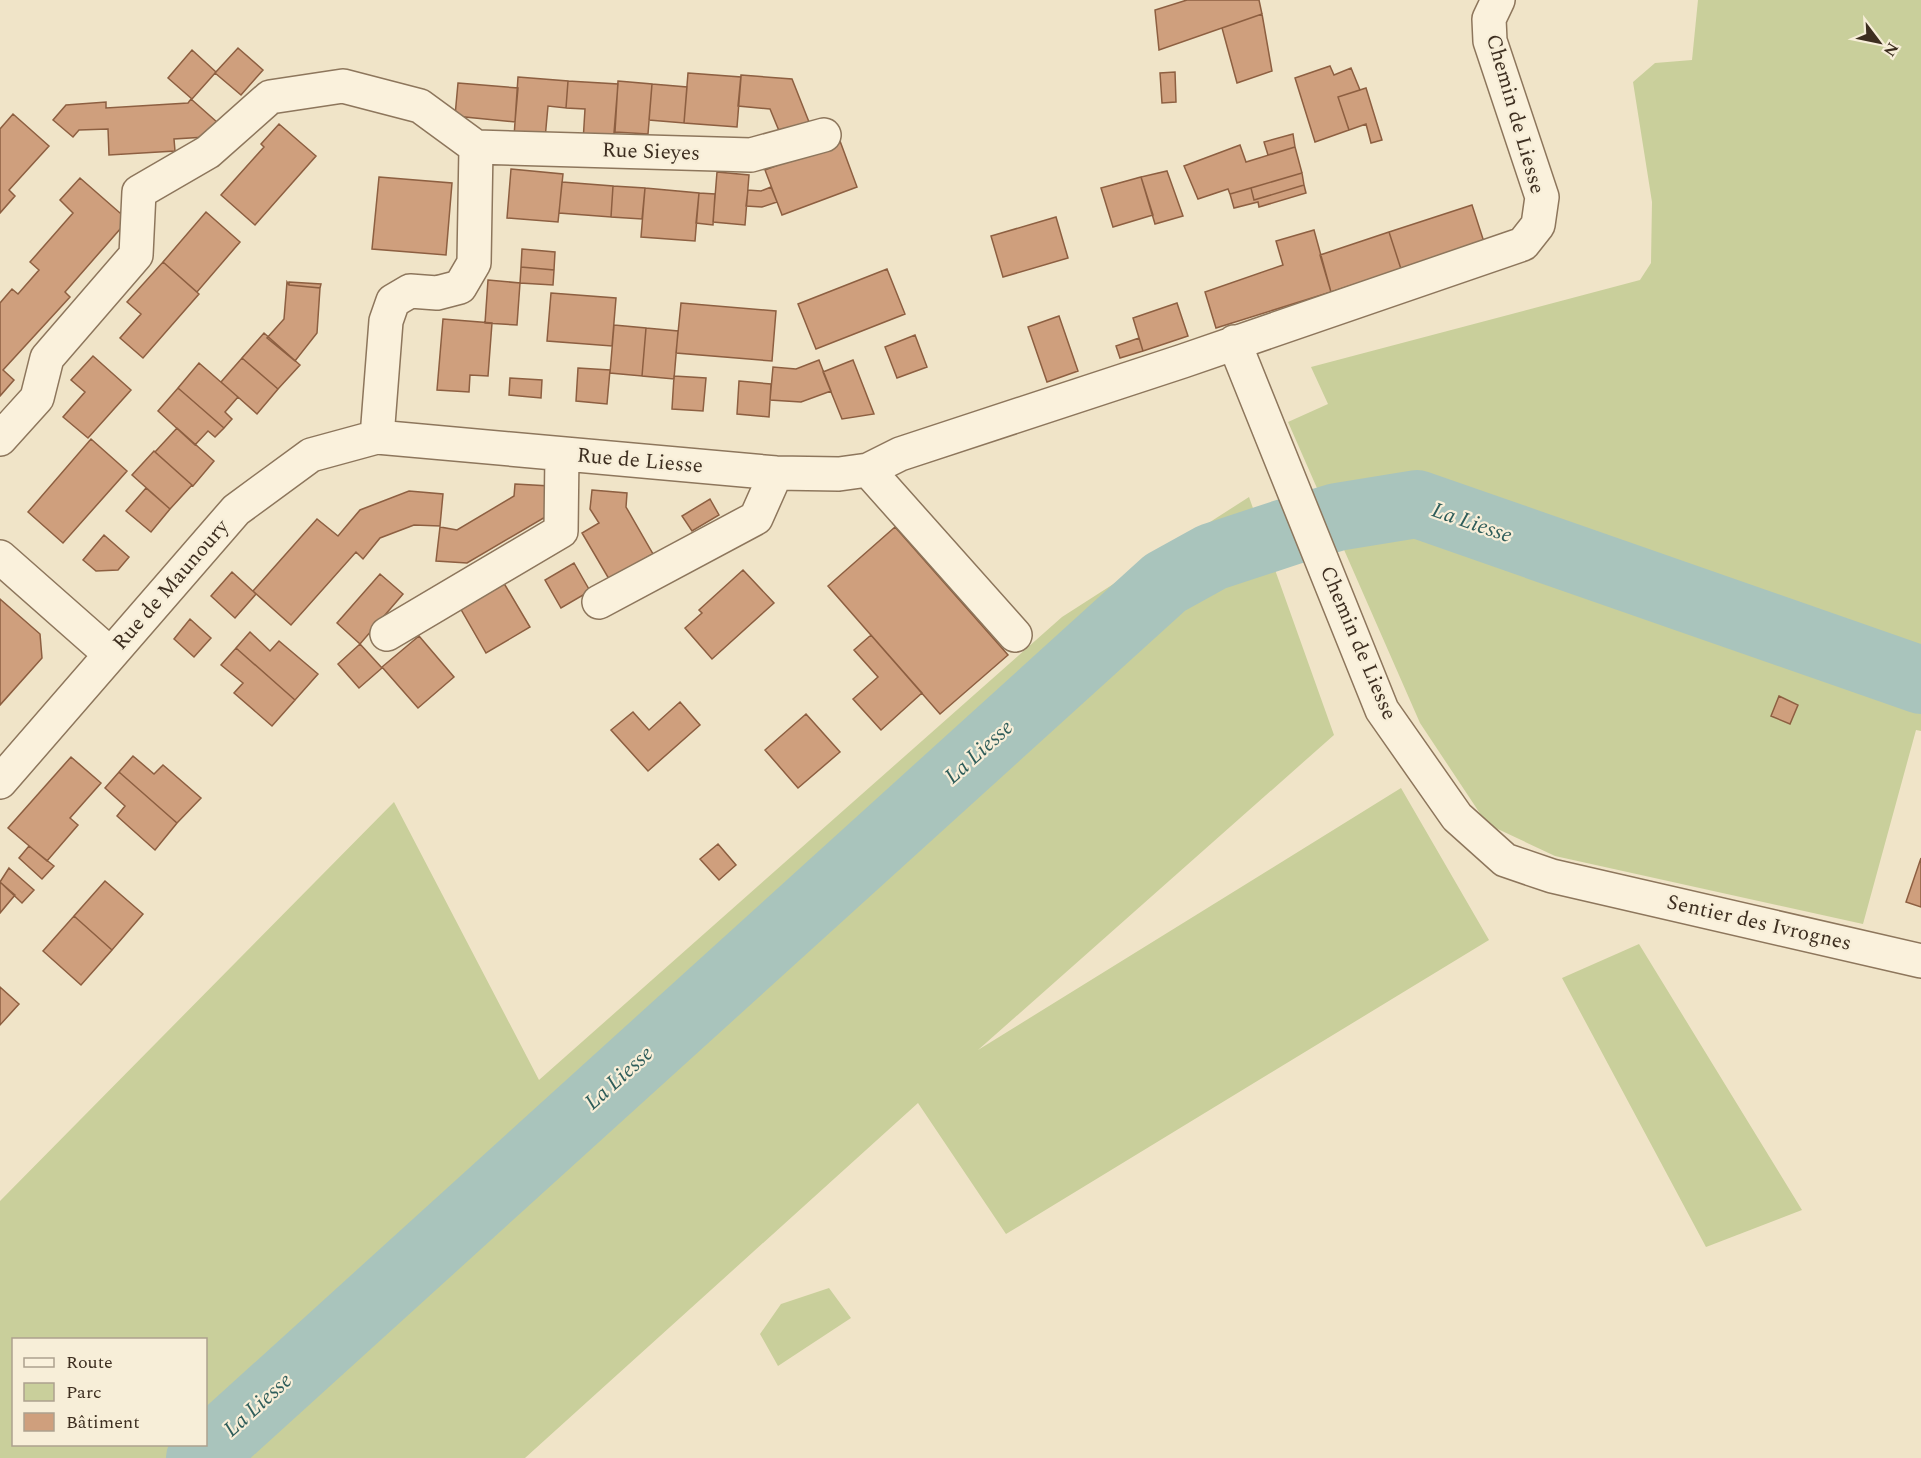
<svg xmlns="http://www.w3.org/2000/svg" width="1921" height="1458" viewBox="0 0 1921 1458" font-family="Spectral,serif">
<rect width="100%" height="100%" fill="#f0e4c8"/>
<!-- green -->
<path fill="#c9cf9b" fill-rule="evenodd" d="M 1698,0 L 1921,0 L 1921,731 L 1916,730 L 1863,924 L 1555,856 L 1487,824 L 1420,723 L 1288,422 L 1328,404 L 1311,367 L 1640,280 L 1651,263 L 1652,202 L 1633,82 L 1655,63 L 1692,60 Z
M 1249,497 L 1334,735 L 978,1050 L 1401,788 L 1489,940 L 1006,1234 L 918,1103 L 525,1458 L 0,1458 L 0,1201 L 394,802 L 539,1080 L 1062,617 ZM 14,1340 L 206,1340 L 206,1444 L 14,1444 Z
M 1639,944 L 1802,1210 L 1706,1247 L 1562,978 Z
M 829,1288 L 851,1318 L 778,1366 L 760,1334 L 781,1304 Z"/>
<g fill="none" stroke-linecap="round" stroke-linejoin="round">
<!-- river -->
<path stroke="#a9c4bc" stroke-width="68" d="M 200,1458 L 1165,583 L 1212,557 L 1291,531 L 1337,517 L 1417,504 L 1921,680"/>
</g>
<!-- building -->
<path fill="#cf9f7d" stroke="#8d5f41" stroke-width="1.5" d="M 1187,0 L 1259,0 L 1262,14 L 1159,50 L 1155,10 Z
M 1262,14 L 1272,71 L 1237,83 L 1222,28 Z
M 238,48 L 263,70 L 241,95 L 215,73 Z
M 192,50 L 216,72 L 192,99 L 168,78 Z
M 1330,66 L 1334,75 L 1351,68 L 1360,90 L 1338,97 L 1349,130 L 1315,142 L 1295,78 Z
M 1175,72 L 1176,102 L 1162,103 L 1160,73 Z
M 688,73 L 741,77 L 737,127 L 684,123 Z
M 741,75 L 792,79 L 811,127 L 782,138 L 770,109 L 738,106 Z
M 518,77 L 568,81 L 566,108 L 548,106 L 545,139 L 514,137 Z
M 568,81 L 618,84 L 613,145 L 583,142 L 585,109 L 566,108 Z
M 618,81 L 652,84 L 648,134 L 615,132 Z
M 458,83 L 518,88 L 515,122 L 455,116 Z
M 652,84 L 687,87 L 684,123 L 649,120 Z
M 1366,88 L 1382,140 L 1371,143 L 1366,124 L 1349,130 L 1338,97 Z
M 191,99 L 218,123 L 206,137 L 174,139 L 175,151 L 109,155 L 108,129 L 79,130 L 73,137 L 53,120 L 66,105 L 106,102 L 106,108 L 188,103 Z
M 13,114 L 49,146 L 9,190 L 15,196 L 0,213 L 0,129 Z
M 279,124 L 316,156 L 255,225 L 221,195 L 264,147 L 261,144 Z
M 1293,134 L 1295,147 L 1268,155 L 1264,142 Z
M 840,141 L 857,187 L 782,215 L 765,170 Z
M 1240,145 L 1246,162 L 1295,147 L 1302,173 L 1230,194 L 1228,189 L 1198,199 L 1184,166 Z
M 511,169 L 563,174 L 558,222 L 507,218 Z
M 1167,171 L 1183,216 L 1155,224 L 1141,177 Z
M 717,172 L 749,175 L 745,225 L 713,222 Z
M 1302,173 L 1304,185 L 1254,200 L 1251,188 Z
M 379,177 L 452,183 L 446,255 L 372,249 Z
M 1141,177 L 1153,215 L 1113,227 L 1101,188 Z
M 80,178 L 128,220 L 65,292 L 70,297 L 3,370 L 14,380 L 0,396 L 0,303 L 12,289 L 18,294 L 39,270 L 30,262 L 73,213 L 60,200 Z
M 562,182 L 613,186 L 611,217 L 559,213 Z
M 1304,185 L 1306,193 L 1259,207 L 1258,202 L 1234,208 L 1230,194 L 1251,188 L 1254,200 Z
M 613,186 L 645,188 L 642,219 L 611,217 Z
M 771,187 L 777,202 L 762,207 L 746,206 L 748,190 L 761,191 Z
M 645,188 L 699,193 L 695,241 L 641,237 Z
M 699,193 L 715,194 L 713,225 L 696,223 Z
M 1472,205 L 1484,242 L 1401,269 L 1389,232 Z
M 206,212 L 240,242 L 197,292 L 163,262 Z
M 1056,217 L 1068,258 L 1003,277 L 991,236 Z
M 1314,230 L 1331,292 L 1216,328 L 1205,292 L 1283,265 L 1276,241 Z
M 1389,232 L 1401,269 L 1331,292 L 1320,255 Z
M 522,249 L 555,252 L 554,270 L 521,267 Z
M 163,262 L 199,294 L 143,358 L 120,338 L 141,314 L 127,302 Z
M 521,267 L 554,270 L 553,285 L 520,283 Z
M 887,269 L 905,314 L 816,349 L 798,304 Z
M 488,280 L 520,283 L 517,325 L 485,323 Z
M 287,282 L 289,285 L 320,288 L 317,333 L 295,361 L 267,338 L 284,319 Z
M 289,282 L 321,284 L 320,288 L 289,285 Z
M 551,293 L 616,298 L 612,346 L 547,341 Z
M 681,303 L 776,311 L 772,361 L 676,353 Z
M 1177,303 L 1188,336 L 1143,351 L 1133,318 Z
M 1059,316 L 1078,371 L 1047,382 L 1028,327 Z
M 443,319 L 492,323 L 488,376 L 470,375 L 469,392 L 437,390 Z
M 614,325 L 646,328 L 642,376 L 610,373 Z
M 646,328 L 678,331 L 674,379 L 642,376 Z
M 264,333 L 300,365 L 278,389 L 242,358 Z
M 915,335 L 927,367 L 897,378 L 885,347 Z
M 1139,338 L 1143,351 L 1120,358 L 1116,346 Z
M 93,356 L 131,390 L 88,438 L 63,417 L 85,392 L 71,380 Z
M 242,358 L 278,389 L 257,414 L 221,382 Z
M 819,360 L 831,391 L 801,402 L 770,400 L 773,367 L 796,369 Z
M 853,360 L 874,414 L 842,419 L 823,372 Z
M 199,363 L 238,397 L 225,412 L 232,419 L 224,428 L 178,388 Z
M 578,368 L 610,370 L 607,404 L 576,401 Z
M 674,376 L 706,378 L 703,411 L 672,409 Z
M 510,378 L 542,380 L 541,398 L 509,395 Z
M 739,381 L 771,384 L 769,417 L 737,414 Z
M 178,388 L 224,428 L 215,437 L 208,431 L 195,445 L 158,411 Z
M 177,428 L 214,461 L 193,486 L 155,452 Z
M 91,439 L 127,471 L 63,543 L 28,512 Z
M 154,451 L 192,485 L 170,509 L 132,475 Z
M 515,484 L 550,486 L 547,516 L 467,563 L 436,561 L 440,527 L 457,530 L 514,496 Z
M 146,488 L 170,509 L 151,532 L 126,511 Z
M 592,490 L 627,493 L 626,507 L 653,554 L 609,579 L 582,533 L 599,523 L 590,509 Z
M 409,491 L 443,494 L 440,526 L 414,525 L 380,538 L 363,559 L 356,552 L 291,625 L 253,591 L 317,519 L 338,536 L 360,510 Z
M 710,499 L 719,515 L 692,531 L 682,516 Z
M 895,527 L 1008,655 L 940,714 L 828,586 Z
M 104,535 L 129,557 L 118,570 L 96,571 L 83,560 Z
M 574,563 L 590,591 L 561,608 L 545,580 Z
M 743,570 L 774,603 L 712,659 L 685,628 L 702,613 L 699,610 Z
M 232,572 L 256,594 L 235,618 L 211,596 Z
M 380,574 L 403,594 L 360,644 L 337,623 Z
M 502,580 L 530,627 L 486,653 L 459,606 Z
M 0,599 L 40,634 L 42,658 L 0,705 Z
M 190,619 L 211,638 L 194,657 L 174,639 Z
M 250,632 L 270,651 L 279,641 L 318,674 L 295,700 L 236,648 Z
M 871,635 L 922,693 L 881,730 L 853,699 L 878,677 L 854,650 Z
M 419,636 L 454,677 L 418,708 L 382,667 Z
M 360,644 L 382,668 L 359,688 L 338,664 Z
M 236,648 L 295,700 L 272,726 L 234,693 L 243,683 L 221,665 Z
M 1779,696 L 1798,705 L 1790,724 L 1771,716 Z
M 680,702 L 700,725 L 648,771 L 611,730 L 633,712 L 649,730 Z
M 806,714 L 840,752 L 798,788 L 765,750 Z
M 133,756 L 154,774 L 163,765 L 201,798 L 177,823 L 119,772 Z
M 71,757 L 101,783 L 70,818 L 78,825 L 47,861 L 8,828 Z
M 119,772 L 177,823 L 155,850 L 117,816 L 125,806 L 105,788 Z
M 718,844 L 736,865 L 719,880 L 700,859 Z
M 29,846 L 54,866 L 42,879 L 19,858 Z
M 1921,858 L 1921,907 L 1906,902 Z
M 9,868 L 34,890 L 22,903 L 0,882 Z
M 105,881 L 143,914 L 112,950 L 74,916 Z
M 0,882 L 15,895 L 0,913 Z
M 74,916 L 112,950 L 81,985 L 43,951 Z
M 0,987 L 19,1004 L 0,1025 Z"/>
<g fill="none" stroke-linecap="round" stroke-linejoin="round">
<!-- minor casing -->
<g stroke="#8d765c" stroke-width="36">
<path id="minor" d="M 476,147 L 751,155 L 824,135
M 1234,342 L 1382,710 L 1457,817 L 1505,860 L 1552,876 L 1921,961
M 0,439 L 37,398 L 47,358 L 136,255 L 139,192 L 208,152 L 270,97 L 343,86 L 420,106 L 476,147 L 474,263 L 460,287 L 437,293 L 410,291 L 393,301 L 386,321 L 377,437
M 868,470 L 1015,635
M 0,557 L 110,654
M 599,602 L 756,518 L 776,473
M 387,634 L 561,531 L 562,454
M 0,782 L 236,510 L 311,455 L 377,437 L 776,473 L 839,474 L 868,470 L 900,454 L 1183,361 L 1523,244 L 1538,225 L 1542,197 L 1490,41 L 1489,19 L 1498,0"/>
</g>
<!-- minor -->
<use href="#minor" stroke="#faf1dc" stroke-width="33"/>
</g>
<g text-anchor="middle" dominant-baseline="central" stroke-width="4.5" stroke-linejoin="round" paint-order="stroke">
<!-- street labels -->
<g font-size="21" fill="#3d2e20" stroke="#f7eed8">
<text transform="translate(1515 114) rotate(74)">Chemin de Liesse</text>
<text transform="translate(651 152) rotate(2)">Rue Sieyes</text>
<text transform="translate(640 461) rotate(5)">Rue de Liesse</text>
<text transform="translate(171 585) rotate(-49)">Rue de Maunoury</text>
<text transform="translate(1358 643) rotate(67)">Chemin de Liesse</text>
<text transform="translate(1759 923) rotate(13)">Sentier des Ivrognes</text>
</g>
<!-- water labels -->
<g font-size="22" font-style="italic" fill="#2f5d5a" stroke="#f7eed8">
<text transform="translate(1472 523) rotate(19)">La Liesse</text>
<text transform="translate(979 752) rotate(-42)">La Liesse</text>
<text transform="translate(619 1078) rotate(-42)">La Liesse</text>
<text transform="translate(258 1405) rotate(-42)">La Liesse</text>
</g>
</g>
<!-- legend -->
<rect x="12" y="1338" width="195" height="108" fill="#f7eed8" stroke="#ada18e" stroke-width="1.5"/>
<rect x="24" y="1358" width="30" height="9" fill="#faf1dc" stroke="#ada18e" stroke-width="1.5"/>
<text x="66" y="1368" font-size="18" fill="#3d2e20">Route</text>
<rect x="24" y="1383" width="30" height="18" fill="#c9cf9b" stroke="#ada18e" stroke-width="1.5"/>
<text x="66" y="1398" font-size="18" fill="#3d2e20">Parc</text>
<rect x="24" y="1413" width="30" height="18" fill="#cf9f7d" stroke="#ada18e" stroke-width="1.5"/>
<text x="66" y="1428" font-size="18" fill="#3d2e20">Bâtiment</text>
<!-- north arrow -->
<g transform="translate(1879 42) rotate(122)" stroke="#f7eed8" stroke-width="4.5" paint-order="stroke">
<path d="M0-4.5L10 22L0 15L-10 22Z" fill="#3d2e20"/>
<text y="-9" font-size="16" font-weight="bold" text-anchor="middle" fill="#3d2e20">N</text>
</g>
</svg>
